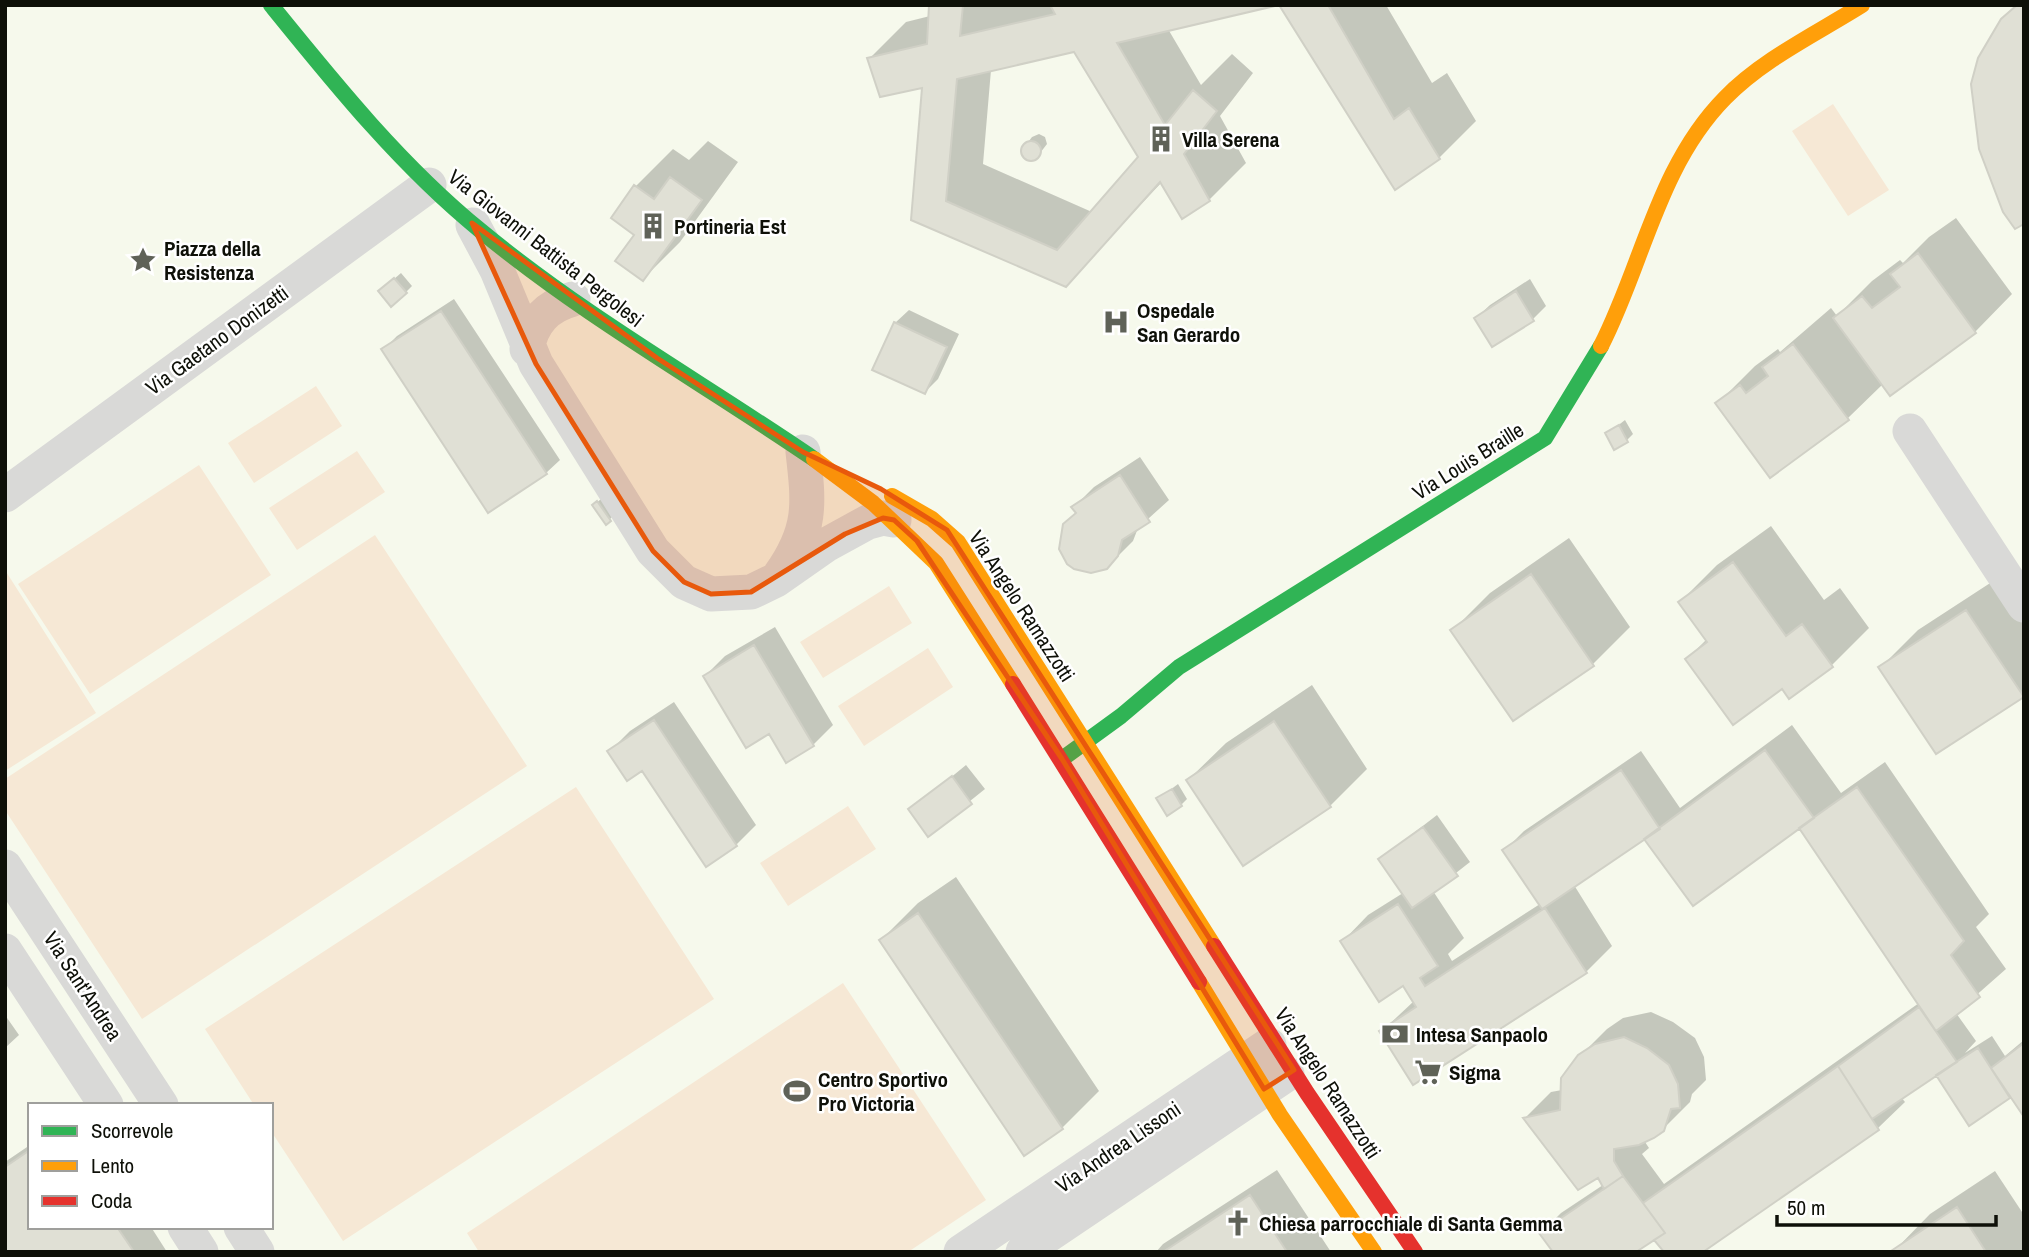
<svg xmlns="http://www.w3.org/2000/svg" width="2029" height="1257" viewBox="0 0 2029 1257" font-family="'Archivo Narrow',sans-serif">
<rect width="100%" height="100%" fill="#f6f9ec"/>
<!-- green -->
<path fill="#f6e8d5" d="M 1833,104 L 1889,190 L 1848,216 L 1792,131 Z
M 316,386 L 342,426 L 254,483 L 228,443 Z
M 357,451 L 385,492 L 297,550 L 269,508 Z
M 199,465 L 271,575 L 90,694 L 18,584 Z
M 375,535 L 527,766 L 142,1019 L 5,810 L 5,779 Z
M 5,570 L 96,713 L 5,771 Z
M 889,586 L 912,623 L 823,678 L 800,642 Z
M 928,648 L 953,687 L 864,746 L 838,706 Z
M 576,787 L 714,999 L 343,1241 L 271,1131 L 271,1105 L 254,1105 L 205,1029 Z
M 848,806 L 876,849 L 788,906 L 760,863 Z
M 843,983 L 986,1200 L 908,1252 L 479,1252 L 467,1233 Z"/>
<!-- shadow -->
<path fill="#0003" fill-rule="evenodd" d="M 931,5 L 1272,5 L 1168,29 L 1201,85 L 1232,54 L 1253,73 L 1220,116 L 1246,163 L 1209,200 L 1162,182 L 1065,285 L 913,219 L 924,85 L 869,59 L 906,22 L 930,16 ZM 1075,50 L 1140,157 L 1092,212 L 983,164 L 991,70 Z
M 1281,5 L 1386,5 L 1432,83 L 1447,73 L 1476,121 L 1439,158 L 1395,188 Z
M 1039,134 L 1045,137 L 1047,144 L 1037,157 L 1030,159 L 1024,157 L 1022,150 L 1032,137 Z
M 708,141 L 738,162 L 680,242 L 643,279 L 637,234 L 636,186 L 673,149 L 689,160 Z
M 1956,218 L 2012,294 L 1975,332 L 1883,384 L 1848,418 L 1771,476 L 1718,403 L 1755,366 L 1778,349 L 1780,352 L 1831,308 L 1837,316 L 1872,281 L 1900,260 L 1903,263 L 1929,237 Z
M 401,273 L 412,286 L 406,292 L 387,285 Z
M 1530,279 L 1546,306 L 1533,319 L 1476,318 L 1490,305 Z
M 454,299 L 560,460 L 546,473 L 488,511 L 383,350 L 397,336 Z
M 909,310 L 959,334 L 938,379 L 925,392 L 895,323 Z
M 1625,420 L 1633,434 L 1627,440 L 1607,434 Z
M 1140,457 L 1169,500 L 1138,528 L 1133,541 L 1112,562 L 1061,549 L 1061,533 L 1078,513 L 1074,507 L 1094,487 Z
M 601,499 L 616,513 L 606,523 L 594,505 Z
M 1771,526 L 1824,600 L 1840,588 L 1869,628 L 1832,665 L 1789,696 L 1782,687 L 1687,659 L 1707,639 L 1680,602 L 1717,565 Z
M 1569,538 L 1630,627 L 1593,664 L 1453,630 L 1490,593 Z
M 2004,574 L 2024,604 L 2022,695 L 1881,667 L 1918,630 Z
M 775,627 L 833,725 L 813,745 L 769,732 L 705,676 L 725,656 Z
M 1312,685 L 1367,769 L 1330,806 L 1188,780 L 1226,743 Z
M 674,702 L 756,825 L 736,845 L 643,769 L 610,751 L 630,731 Z
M 1792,725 L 1841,793 L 1885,762 L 1989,914 L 1976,927 L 2006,969 L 1956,1013 L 1976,1041 L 1965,1053 L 1992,1036 L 2005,1056 L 2024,1040 L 2024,1113 L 2011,1095 L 1937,1073 L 1901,1097 L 1905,1102 L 1878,1128 L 1699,1252 L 1657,1240 L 1541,1233 L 1561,1213 L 1603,1185 L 1599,1176 L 1525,1118 L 1551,1092 L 1562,1090 L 1580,1056 L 1607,1029 L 1623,1018 L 1651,1012 L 1673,1022 L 1695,1038 L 1704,1057 L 1706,1080 L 1692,1094 L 1690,1102 L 1663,1129 L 1643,1139 L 1649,1148 L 1642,1154 L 1664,1184 L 1919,1003 L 1800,825 L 1645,837 L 1574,885 L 1612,946 L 1586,972 L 1381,1032 L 1414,1001 L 1403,984 L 1342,942 L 1368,915 L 1403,893 L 1380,859 L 1437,815 L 1470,862 L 1433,891 L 1464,938 L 1448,954 L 1452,961 L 1540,904 L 1504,851 L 1524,831 L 1641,751 L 1680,808 Z
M 966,765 L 985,789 L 929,834 L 911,810 Z
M 1178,784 L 1187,799 L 1181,805 L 1158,799 Z
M 956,877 L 1099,1091 L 1062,1128 L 881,940 L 918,903 Z
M 5,1015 L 19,1035 L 5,1048 Z
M 30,1145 L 30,1227 L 151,1227 L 167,1252 L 5,1252 L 5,1162 Z
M 1277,1170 L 1331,1252 L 1156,1252 L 1163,1244 Z
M 1995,1171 L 2024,1215 L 2024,1252 L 1893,1252 L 1930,1214 Z"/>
<!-- building -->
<path fill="#e0e0d5" stroke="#d0d0c6" stroke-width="2" fill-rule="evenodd" d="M 929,5 L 963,5 L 960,36 L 1055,14 L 1050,5 L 1328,5 L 1394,119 L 1409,108 L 1440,159 L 1395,190 L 1279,5 L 1117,43 L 1165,125 L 1193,90 L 1217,111 L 1184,154 L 1210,201 L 1182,219 L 1160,182 L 1066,287 L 911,220 L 922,88 L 880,97 L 867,58 L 927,44 ZM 1074,52 L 1138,157 L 1057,250 L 946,201 L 957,79 Z
M 2017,5 L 2024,5 L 2024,224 L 2015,229 L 2003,212 L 1979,149 L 1971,84 L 1978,58 L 2001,19 Z
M1021 151a10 10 0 1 1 20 0a10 10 0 1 1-20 0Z
M 670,177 L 702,200 L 643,281 L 615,261 L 634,235 L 611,218 L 634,185 L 654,199 Z
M 1918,253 L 1976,333 L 1890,396 L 1833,318 L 1862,296 L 1872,308 L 1900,287 L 1890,274 Z
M 394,278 L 407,293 L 391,307 L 378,291 Z
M 1516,291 L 1534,321 L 1492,347 L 1474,318 Z
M 441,311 L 547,474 L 488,513 L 381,349 Z
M 894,322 L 947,347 L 925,394 L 872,370 Z
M 1793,344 L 1849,420 L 1770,478 L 1715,403 L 1740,385 L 1746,393 L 1768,376 L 1762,367 Z
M 1619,425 L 1628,442 L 1614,450 L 1605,433 Z
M 1120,475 L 1150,522 L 1122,540 L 1118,556 L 1107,569 L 1091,573 L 1074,569 L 1067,564 L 1059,549 L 1063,524 L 1076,513 L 1071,507 Z
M 597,501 L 611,521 L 606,525 L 592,505 Z
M 1733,562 L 1786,636 L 1802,624 L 1833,667 L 1789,699 L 1782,689 L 1733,725 L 1685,659 L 1707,642 L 1678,602 Z
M 1531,574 L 1594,666 L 1513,721 L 1450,630 Z
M 1966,610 L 2024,697 L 1936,754 L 1878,667 Z
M 754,645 L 814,746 L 786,763 L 769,734 L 746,748 L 703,676 Z
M 654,720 L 737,846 L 706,867 L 642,771 L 627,781 L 607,751 Z
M 1274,721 L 1331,807 L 1243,866 L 1186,780 Z
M 1765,750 L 1814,818 L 1693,906 L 1644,839 Z
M 1621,770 L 1660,829 L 1542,909 L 1502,850 Z
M 952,776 L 972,804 L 928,837 L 908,809 Z
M 1857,787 L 1964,941 L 1951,955 L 1980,997 L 1936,1031 L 1799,828 Z
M 1172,789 L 1182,806 L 1167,816 L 1156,798 Z
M 1423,827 L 1458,876 L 1412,908 L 1378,859 Z
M 1398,904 L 1438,966 L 1420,978 L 1425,986 L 1545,908 L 1587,973 L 1413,1085 L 1379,1031 L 1416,1007 L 1403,986 L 1379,1002 L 1340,941 Z
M 918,913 L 1063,1129 L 1024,1156 L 879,940 Z
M 1919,1007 L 1957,1062 L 1872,1119 L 1838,1066 Z
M 1624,1037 L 1647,1048 L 1669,1065 L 1678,1084 L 1680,1108 L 1671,1109 L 1664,1131 L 1654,1138 L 1639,1145 L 1614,1149 L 1614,1161 L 1623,1176 L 1604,1189 L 1598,1178 L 1578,1190 L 1523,1118 L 1560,1110 L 1561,1078 L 1578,1055 L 1595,1044 Z
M 2024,1043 L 2024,1117 L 1991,1068 Z
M 1978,1048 L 2010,1098 L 1969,1126 L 1936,1075 Z
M 1838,1066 L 1879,1130 L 1703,1252 L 1664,1252 L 1654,1240 L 1665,1233 L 1643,1203 Z
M 30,1150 L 30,1227 L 117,1227 L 134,1252 L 5,1252 L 5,1167 Z
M 1623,1176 L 1665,1233 L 1636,1252 L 1553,1252 L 1539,1233 Z
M 1250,1195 L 1287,1252 L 1163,1252 Z
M 1957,1207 L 1986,1252 L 1891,1252 L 1891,1251 Z"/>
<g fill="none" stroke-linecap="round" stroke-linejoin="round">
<!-- street -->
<path stroke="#d9d9d7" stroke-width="35" d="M 473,225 L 497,270 L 536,364 L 653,551 L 684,582 L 711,594 L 751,592 L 776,580 L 826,545 L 868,522 L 883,518 L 894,520
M 527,349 C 532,322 547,306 573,299
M 1910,431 L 2024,605
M 5,495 L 429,185
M 780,575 C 812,530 809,504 803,452
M 5,867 L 161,1105
M 5,951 L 106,1105
M 185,1227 L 201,1252
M 241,1227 L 257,1252
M 961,1252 L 1269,1045
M 1023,1252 L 1287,1074"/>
<!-- fast -->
<path stroke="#30b455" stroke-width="16" d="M 271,5 C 335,84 401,166 481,231 C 585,317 703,383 814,459
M 1062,759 L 1121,716 L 1179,667 L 1545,438 L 1601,346"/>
<!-- slow -->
<path stroke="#ff9f0a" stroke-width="16" d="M 1601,346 C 1643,264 1658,166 1725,98 C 1763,59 1816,34 1862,5
M 814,459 L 873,503 L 936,563 L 1013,684
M 892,496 L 932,519 L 958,542 L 1214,946
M 1199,982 L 1280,1115 L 1374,1252"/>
<!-- jam -->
<path stroke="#e5322d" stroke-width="16" d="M 1013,684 L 1199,982
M 1214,946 L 1307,1093 L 1415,1252"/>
</g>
<!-- marked area -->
<path fill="#e8590c" fill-opacity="0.2" stroke="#e8590c" stroke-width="5" stroke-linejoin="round" d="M 472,223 L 657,358 L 803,452 L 881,489 L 947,530 L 1294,1070 L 1264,1089 L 1062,759 L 917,541 L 894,520 L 883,518 L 845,534 L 751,592 L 711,594 L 684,582 L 653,551 L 536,364 Z"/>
<!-- icons -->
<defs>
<g id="building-bare" transform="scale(2.1)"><path d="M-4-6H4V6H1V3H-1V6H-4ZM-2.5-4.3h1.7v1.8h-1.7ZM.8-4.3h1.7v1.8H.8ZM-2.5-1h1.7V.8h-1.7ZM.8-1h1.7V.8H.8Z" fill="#5f6258" stroke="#fff" stroke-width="2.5" paint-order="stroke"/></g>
<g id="sight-bare" transform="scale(2.1)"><path d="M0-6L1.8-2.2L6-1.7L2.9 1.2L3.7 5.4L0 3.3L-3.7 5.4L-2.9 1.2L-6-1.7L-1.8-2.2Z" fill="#5f6258" stroke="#fff" stroke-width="2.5" paint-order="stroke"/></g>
<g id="hospital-bare" transform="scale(2.1)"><path d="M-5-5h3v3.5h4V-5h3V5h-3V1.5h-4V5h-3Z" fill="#5f6258" stroke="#fff" stroke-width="2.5" paint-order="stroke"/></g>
<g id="bank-bare" transform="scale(2.1)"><path d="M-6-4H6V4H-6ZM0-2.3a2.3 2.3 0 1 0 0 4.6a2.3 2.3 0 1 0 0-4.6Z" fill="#5f6258" stroke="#fff" stroke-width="2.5" paint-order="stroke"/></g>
<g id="supermarket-bare" transform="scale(2.1)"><path d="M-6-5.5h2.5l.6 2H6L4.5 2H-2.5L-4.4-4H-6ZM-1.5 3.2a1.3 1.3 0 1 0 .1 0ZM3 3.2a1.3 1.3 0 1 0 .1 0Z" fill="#5f6258" stroke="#fff" stroke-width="2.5" paint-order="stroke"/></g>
<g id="stadium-bare" transform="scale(2.1)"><path d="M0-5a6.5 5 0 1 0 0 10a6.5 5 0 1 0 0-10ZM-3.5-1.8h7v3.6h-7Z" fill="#5f6258" stroke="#fff" stroke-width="2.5" paint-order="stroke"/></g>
<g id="church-bare" transform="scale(2.1)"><path d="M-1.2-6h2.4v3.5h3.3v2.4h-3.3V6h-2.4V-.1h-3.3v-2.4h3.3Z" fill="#5f6258" stroke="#fff" stroke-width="2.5" paint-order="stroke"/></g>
</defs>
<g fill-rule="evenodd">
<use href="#building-bare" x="1161" y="139"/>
<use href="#building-bare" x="653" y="226"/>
<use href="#sight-bare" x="143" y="260"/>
<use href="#hospital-bare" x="1116" y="322"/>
<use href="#bank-bare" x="1395" y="1034"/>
<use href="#supermarket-bare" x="1428" y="1072"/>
<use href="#stadium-bare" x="797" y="1091"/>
<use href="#church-bare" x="1238" y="1223"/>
</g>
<g text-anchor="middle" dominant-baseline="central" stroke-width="5" stroke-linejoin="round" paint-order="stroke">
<!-- poi labels -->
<g font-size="21" font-weight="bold" fill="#0e1008" stroke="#fff" text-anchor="start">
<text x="1182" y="139">Villa Serena</text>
<text x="674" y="226">Portineria Est</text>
<text x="164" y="248">Piazza della<tspan x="164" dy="24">Resistenza</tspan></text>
<text x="1137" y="310">Ospedale<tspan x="1137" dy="24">San Gerardo</tspan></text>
<text x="1416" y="1034">Intesa Sanpaolo</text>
<text x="1449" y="1072">Sigma</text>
<text x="818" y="1079">Centro Sportivo<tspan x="818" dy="24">Pro Victoria</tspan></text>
<text x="1259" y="1223">Chiesa parrocchiale di Santa Gemma</text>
</g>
<!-- street labels -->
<g font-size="21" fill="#0e1008" stroke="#fff">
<text transform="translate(546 248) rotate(38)">Via Giovanni Battista Pergolesi</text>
<text transform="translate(217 340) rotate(-36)">Via Gaetano Donizetti</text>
<text transform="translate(1468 461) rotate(-32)">Via Louis Braille</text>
<text transform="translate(1022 606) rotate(57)">Via Angelo Ramazzotti</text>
<text transform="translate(83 986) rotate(57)">Via Sant'Andrea</text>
<text transform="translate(1328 1083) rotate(57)">Via Angelo Ramazzotti</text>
<text transform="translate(1118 1147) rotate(-34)">Via Andrea Lissoni</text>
</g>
</g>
<!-- border -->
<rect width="2029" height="1257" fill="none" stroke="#0e1008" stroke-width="14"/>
<!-- legend -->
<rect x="28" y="1103" width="245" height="126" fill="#ffffff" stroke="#9f9f9c" stroke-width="2"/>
<rect x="42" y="1126" width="35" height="10" fill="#30b455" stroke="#9f9f9c" stroke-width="2"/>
<text x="91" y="1138" font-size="21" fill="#0e1008">Scorrevole</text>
<rect x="42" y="1161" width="35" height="10" fill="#ff9f0a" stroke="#9f9f9c" stroke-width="2"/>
<text x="91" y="1173" font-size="21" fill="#0e1008">Lento</text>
<rect x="42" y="1196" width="35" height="10" fill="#e5322d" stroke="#9f9f9c" stroke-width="2"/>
<text x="91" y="1208" font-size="21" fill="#0e1008">Coda</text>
<!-- scale -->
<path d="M1777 1215v10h219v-10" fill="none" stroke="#0e1008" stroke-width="3.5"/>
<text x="1787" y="1215" font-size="21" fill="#0e1008" stroke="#ffffff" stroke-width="5" paint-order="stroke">50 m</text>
</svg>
